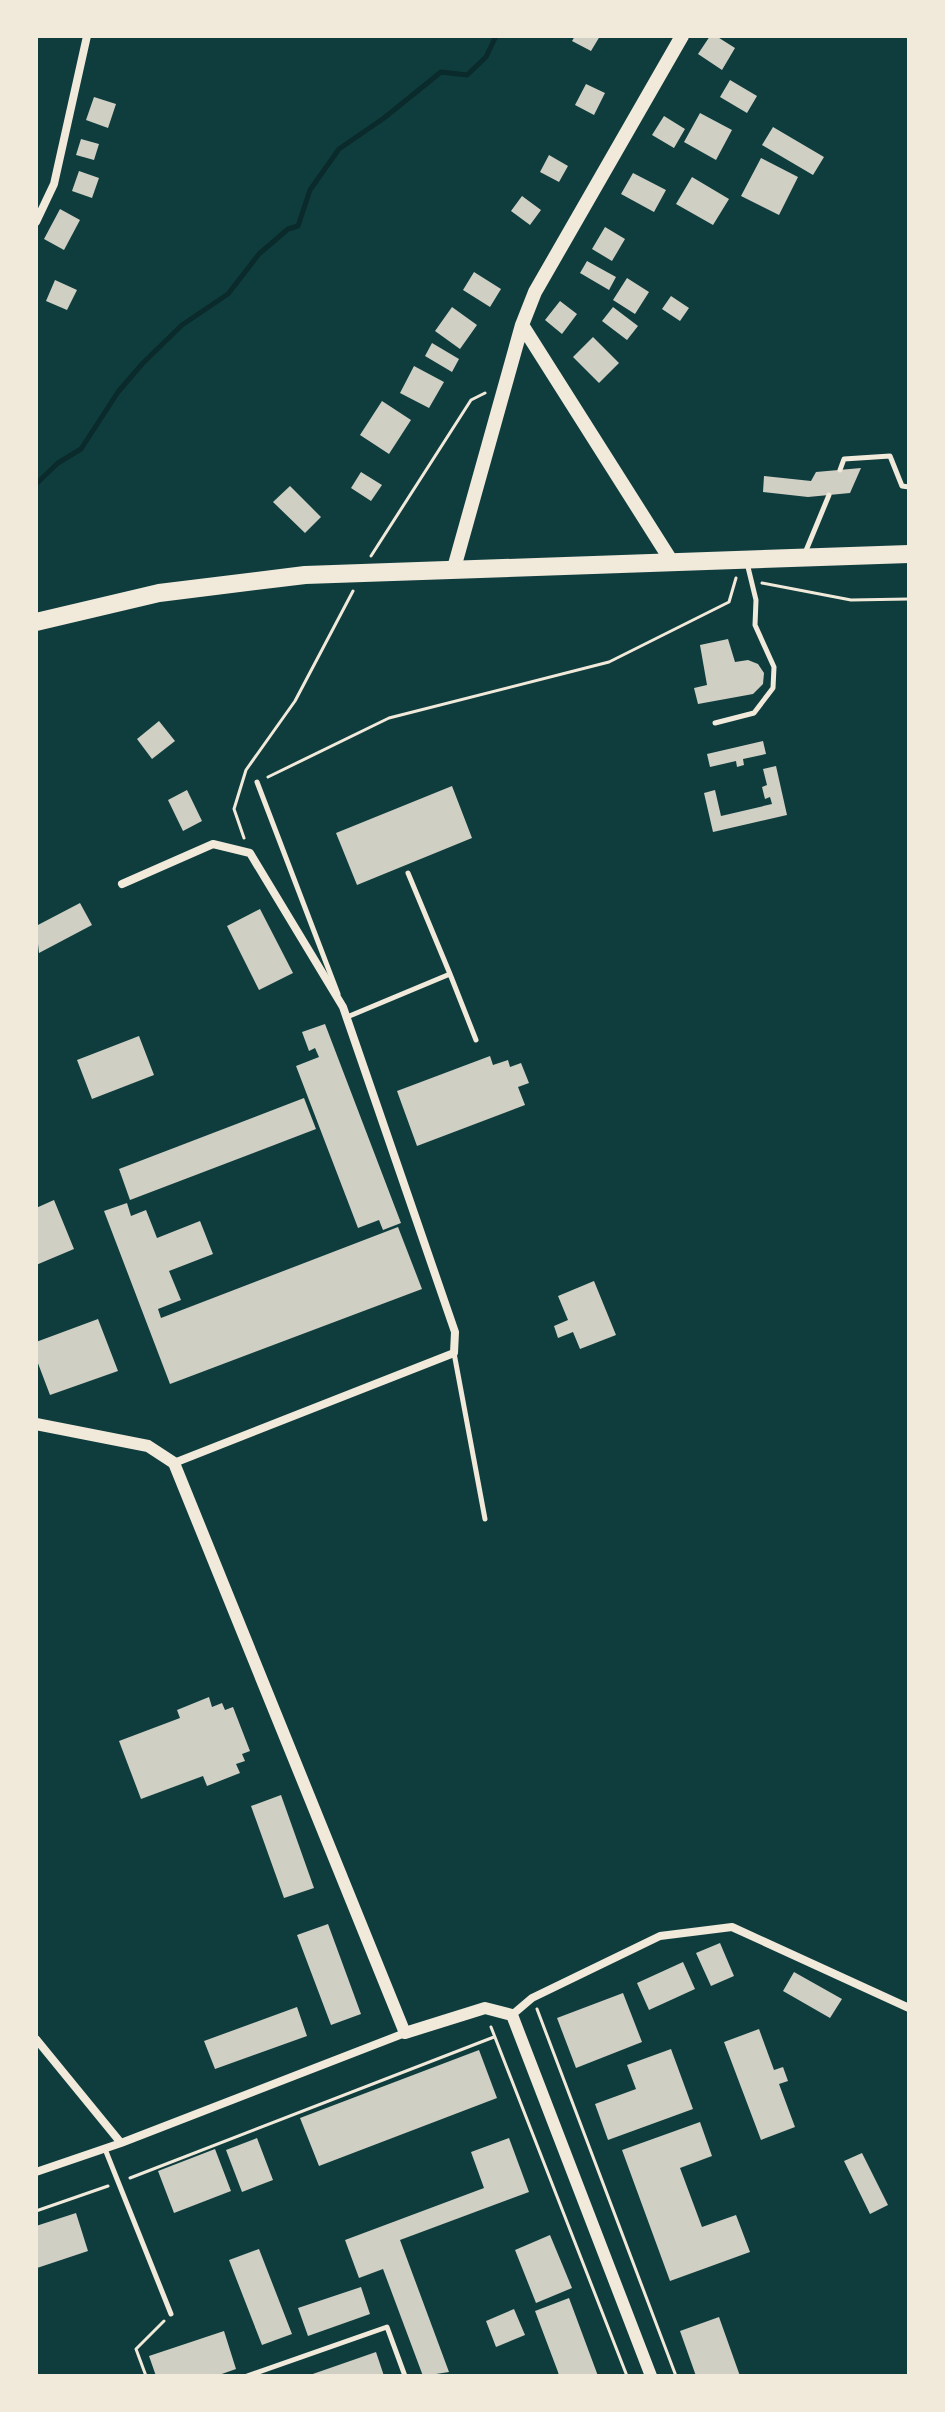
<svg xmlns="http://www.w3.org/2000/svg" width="945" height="2412" viewBox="0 0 945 2412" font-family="'Source Serif 4',serif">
<rect width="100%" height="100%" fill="#0f3d3e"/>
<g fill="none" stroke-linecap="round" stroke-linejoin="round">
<!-- stream -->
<path stroke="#0a2a2b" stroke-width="5" d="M 36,484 L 58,463 L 81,449 L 118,392 L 142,364 L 182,325 L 228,294 L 259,254 L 288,229 L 298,226 L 310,190 L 339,149 L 384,118 L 441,72 L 467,75 L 486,57 L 496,36"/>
</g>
<!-- building -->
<path fill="#cfcfc3" d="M 575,36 L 600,36 L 591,51 L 572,41 Z
M 710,36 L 716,36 L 735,48 L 722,70 L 698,54 Z
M 730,80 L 757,96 L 747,113 L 720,97 Z
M 586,84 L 605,93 L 594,115 L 575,105 Z
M 94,97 L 116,104 L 108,128 L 86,120 Z
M 700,113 L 732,130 L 716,160 L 684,142 Z
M 664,116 L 685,129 L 674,148 L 652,135 Z
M 773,127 L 824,157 L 813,175 L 762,145 Z
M 81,139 L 99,144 L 94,160 L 76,155 Z
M 549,155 L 568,166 L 559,182 L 540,172 Z
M 761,158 L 798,177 L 779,215 L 741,196 Z
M 79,171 L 99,178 L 92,198 L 72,191 Z
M 633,173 L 666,190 L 654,212 L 621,194 Z
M 692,177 L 729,199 L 713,225 L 676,204 Z
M 522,196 L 541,210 L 530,225 L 511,211 Z
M 60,209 L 80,220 L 64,250 L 44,239 Z
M 605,227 L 625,239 L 612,261 L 592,249 Z
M 587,261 L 616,277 L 609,290 L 580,273 Z
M 474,272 L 501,289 L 490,307 L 463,290 Z
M 627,278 L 649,292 L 635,314 L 613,300 Z
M 55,280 L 77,290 L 67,310 L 46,301 Z
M 671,296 L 689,308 L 680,321 L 662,309 Z
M 560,301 L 577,314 L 562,334 L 545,320 Z
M 452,307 L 477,325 L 460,349 L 435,331 Z
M 613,307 L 638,326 L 627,340 L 602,321 Z
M 593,337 L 619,363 L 599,383 L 573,357 Z
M 432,343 L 459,359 L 452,372 L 425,356 Z
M 414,366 L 444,382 L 429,408 L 400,393 Z
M 382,401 L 411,420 L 389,454 L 360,435 Z
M 861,468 L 850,493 L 808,497 L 763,492 L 764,476 L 811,481 L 816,472 Z
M 361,472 L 382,485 L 371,501 L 351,488 Z
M 290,486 L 321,517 L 305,533 L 273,502 Z
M 728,639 L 735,662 L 748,660 L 758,664 L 764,673 L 763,684 L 753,694 L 698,704 L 694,688 L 707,685 L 700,645 Z
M 159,721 L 175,741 L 152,759 L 137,739 Z
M 763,741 L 766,754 L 743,759 L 744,765 L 737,767 L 736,761 L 710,767 L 707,754 Z
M 776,766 L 787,815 L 713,832 L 704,793 L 715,790 L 721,816 L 772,804 L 770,797 L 765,799 L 762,787 L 767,785 L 763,769 Z
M 452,786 L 472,838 L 357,885 L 336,833 Z
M 187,790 L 202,821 L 183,831 L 168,800 Z
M 80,903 L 92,925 L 39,953 L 36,926 Z
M 260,909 L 293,973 L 259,990 L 227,926 Z
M 325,1024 L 401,1223 L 383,1230 L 379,1220 L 358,1228 L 296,1066 L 319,1057 L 315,1048 L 309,1051 L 302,1032 Z
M 139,1036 L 154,1075 L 92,1099 L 77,1060 Z
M 490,1056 L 493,1065 L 508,1060 L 510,1067 L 521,1063 L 529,1083 L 518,1087 L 525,1105 L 417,1146 L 397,1091 Z
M 304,1098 L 316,1129 L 130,1200 L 119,1169 Z
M 54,1200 L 74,1249 L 36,1265 L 36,1208 Z
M 127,1203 L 131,1216 L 146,1210 L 157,1238 L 200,1221 L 213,1254 L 169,1271 L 181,1300 L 158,1309 L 161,1318 L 398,1227 L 422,1289 L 170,1384 L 104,1211 Z
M 594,1281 L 616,1335 L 580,1349 L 573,1332 L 558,1338 L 554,1326 L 568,1320 L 558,1296 Z
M 98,1319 L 118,1371 L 50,1395 L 36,1358 L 36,1342 Z
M 209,1697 L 212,1707 L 222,1703 L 225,1710 L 233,1707 L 250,1751 L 242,1754 L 245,1761 L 236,1764 L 240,1773 L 207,1786 L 203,1776 L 141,1799 L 119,1741 L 180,1718 L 177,1710 Z
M 281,1795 L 314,1888 L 284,1898 L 251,1806 Z
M 328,1924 L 361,2014 L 331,2025 L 297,1935 Z
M 720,1943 L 734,1976 L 711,1986 L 696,1953 Z
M 683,1962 L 695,1989 L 649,2010 L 637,1983 Z
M 794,1972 L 842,1999 L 830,2018 L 783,1991 Z
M 623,1993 L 642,2042 L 576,2068 L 557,2018 Z
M 297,2007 L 307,2036 L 215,2069 L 204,2041 Z
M 759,2029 L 774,2070 L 783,2067 L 788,2081 L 779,2084 L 795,2127 L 761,2140 L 724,2042 Z
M 671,2049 L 693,2109 L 608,2140 L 595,2104 L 636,2089 L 627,2065 Z
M 479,2050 L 497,2098 L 319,2166 L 300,2118 Z
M 700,2122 L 712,2156 L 680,2168 L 702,2227 L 736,2215 L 750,2252 L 670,2281 L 622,2150 Z
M 257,2138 L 273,2180 L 242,2192 L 226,2150 Z
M 509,2138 L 529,2192 L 400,2240 L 449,2372 L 423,2376 L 383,2269 L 359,2278 L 345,2240 L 484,2188 L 471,2152 Z
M 215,2149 L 231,2191 L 174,2213 L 158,2171 Z
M 862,2153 L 888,2205 L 870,2214 L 844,2161 Z
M 76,2213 L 88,2251 L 37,2268 L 36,2226 Z
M 550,2235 L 572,2288 L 536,2303 L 515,2250 Z
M 259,2249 L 292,2334 L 262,2345 L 229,2260 Z
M 361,2287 L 370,2314 L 308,2336 L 298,2308 Z
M 569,2298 L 598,2376 L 559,2376 L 558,2372 L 535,2311 Z
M 514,2309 L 525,2335 L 496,2347 L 486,2321 Z
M 719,2317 L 740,2376 L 696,2376 L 680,2331 Z
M 224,2331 L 236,2369 L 216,2376 L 156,2376 L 149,2356 Z
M 376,2352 L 384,2376 L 307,2376 Z"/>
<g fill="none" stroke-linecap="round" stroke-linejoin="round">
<!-- path -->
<path stroke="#f1e9da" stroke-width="3" d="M 371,556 L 471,400 L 485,393
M 762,583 L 851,600 L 909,599
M 268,777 L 389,718 L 609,662 L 729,602 L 736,578
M 244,838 L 234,809 L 246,770 L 295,701 L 353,591
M 537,2009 L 676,2376
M 491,2027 L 627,2376
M 130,2178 L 494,2037
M 36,2211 L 108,2186
M 146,2376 L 136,2349 L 164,2321"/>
<!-- service -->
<path stroke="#f1e9da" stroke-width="5" d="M 840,470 L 844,459 L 890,456 L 902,486 L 909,487
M 805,553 L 829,495
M 715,723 L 754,713 L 773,688 L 774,667 L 755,625 L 756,600 L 747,563
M 257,782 L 338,994
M 450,974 L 476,1040
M 347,1017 L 450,974 L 408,873
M 454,1353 L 485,1519
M 105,2149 L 171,2314
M 247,2376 L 387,2327 L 405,2376"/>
<!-- minor -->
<path stroke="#f1e9da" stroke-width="8" d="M 36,222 L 54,184 L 87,36
M 122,884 L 213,844 L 250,853 L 343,1007 L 455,1332 L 454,1353 L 174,1463
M 512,2015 L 532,1998 L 660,1936 L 732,1927 L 909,2008
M 36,2039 L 121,2143
M 36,2172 L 121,2143 L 405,2033"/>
<!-- tertiary -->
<path stroke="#f1e9da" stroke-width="12" d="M 36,1424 L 148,1446 L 174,1463 L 405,2033 L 485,2008 L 512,2015 L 651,2376"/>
<!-- secondary -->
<path stroke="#f1e9da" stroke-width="14" d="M 522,325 L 672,562
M 454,568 L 522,325 L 535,292 L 682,36"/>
<!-- trunk -->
<path stroke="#f1e9da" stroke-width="18" d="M 36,622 L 159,593 L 305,575 L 909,554"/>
</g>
<!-- border -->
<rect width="945" height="2412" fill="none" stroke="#f1e9da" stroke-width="76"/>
</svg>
